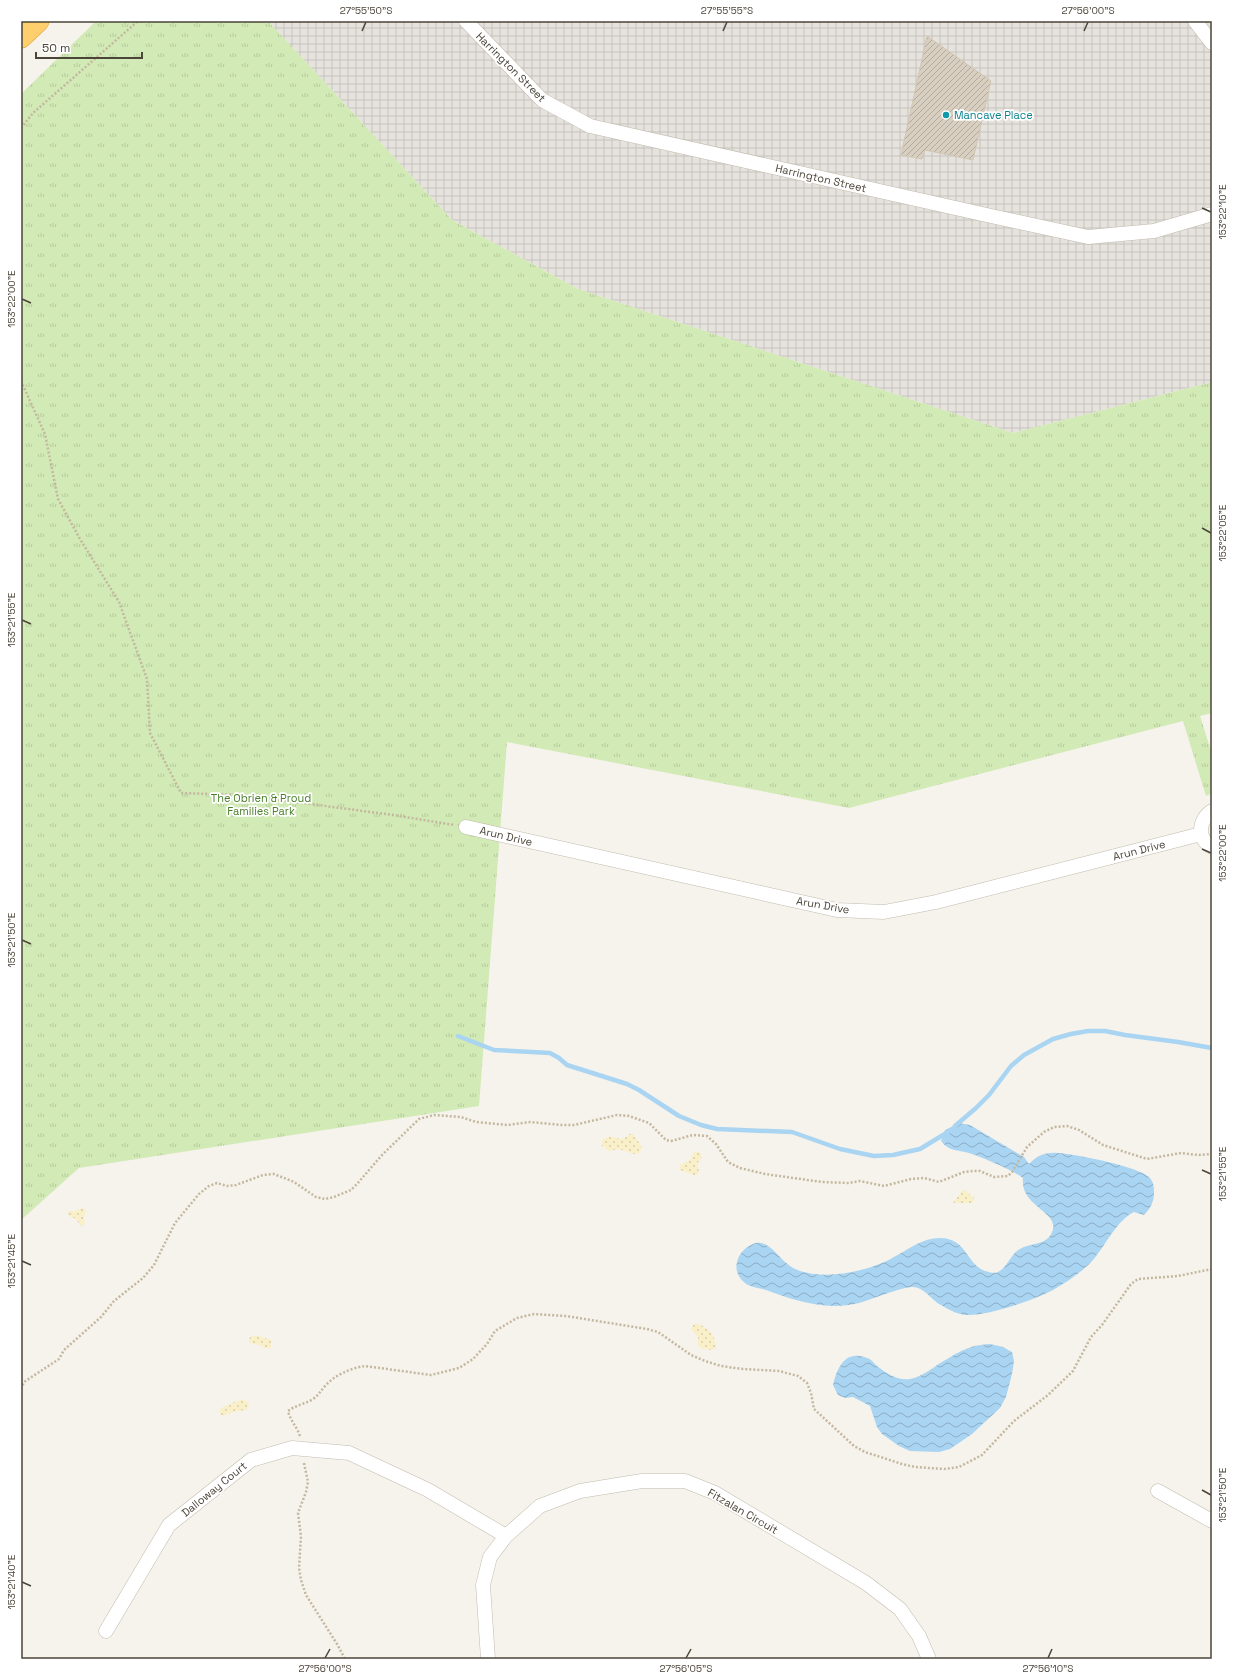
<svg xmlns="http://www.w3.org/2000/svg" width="1233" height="1680" viewBox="0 0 1233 1680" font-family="'Space Grotesk',sans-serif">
<defs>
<pattern id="industrial-grid" width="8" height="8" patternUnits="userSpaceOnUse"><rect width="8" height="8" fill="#e6e2dd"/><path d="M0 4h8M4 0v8" fill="none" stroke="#c7c3be"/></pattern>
<pattern id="grass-tufts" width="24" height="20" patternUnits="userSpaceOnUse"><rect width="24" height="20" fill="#d2eab5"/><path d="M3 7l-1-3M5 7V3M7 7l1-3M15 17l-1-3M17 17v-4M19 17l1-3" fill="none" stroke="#b6ca9c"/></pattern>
<pattern id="sand-dots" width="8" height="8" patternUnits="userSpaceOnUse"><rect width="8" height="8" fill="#f9efc9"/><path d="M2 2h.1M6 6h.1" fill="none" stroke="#d7cead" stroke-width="1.8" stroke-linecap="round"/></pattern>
<pattern id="water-waves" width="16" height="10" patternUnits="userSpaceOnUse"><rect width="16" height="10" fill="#a9d4f2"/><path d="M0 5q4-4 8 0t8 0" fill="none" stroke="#8caec5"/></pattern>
<pattern id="building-hatch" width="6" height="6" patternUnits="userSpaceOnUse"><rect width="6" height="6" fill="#d8cfc1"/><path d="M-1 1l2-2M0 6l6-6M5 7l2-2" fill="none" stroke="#b1aa9e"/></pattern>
</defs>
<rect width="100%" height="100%" fill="#f6f3ec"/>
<!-- industrial -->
<path fill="url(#industrial-grid)" d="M 268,21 L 1212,21 L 1212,382 L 1013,433 L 578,289 L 452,220 Z"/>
<!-- grass -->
<path fill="url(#grass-tufts)" d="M 96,21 L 268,21 L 452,220 L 578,289 L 1013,433 L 1212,382 L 1212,713 L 1200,716 L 1212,754 L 1212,793 L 1206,796 L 1183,721 L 849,808 L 507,742 L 479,1106 L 79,1168 L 21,1220 L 21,94 Z"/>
<!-- sand -->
<path fill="url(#sand-dots)" d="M 630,1134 L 633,1134 L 642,1147 L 639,1153 L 634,1154 L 619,1149 L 609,1151 L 601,1145 L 603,1139 C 616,1134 613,1139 623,1139 Z
M 697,1151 L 701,1154 L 702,1157 L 697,1164 L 699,1171 L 697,1175 L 693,1175 L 680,1170 L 680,1165 L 690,1160 L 693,1153 Z
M 965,1190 L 974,1198 L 973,1203 L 953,1203 L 962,1191 Z
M 82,1208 L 86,1210 L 84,1217 L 85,1224 L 81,1226 L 76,1219 L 69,1216 L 67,1213 L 70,1211 L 75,1211 Z
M 696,1323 C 709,1328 715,1334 716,1348 L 710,1350 L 701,1348 L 698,1345 L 698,1337 L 691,1329 L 693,1325 Z
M 256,1335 L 271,1340 L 271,1348 L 267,1349 L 259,1345 L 249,1343 L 249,1340 L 250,1337 Z
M 242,1399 L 248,1402 L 249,1406 L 246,1410 L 233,1412 L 223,1416 L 220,1414 L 220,1409 C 221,1407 238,1401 242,1399 Z"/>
<!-- water -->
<path fill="url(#water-waves)" d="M 959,1123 L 970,1125 L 1024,1157 L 1029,1164 C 1038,1155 1045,1152 1058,1153 C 1075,1154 1141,1167 1150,1178 C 1154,1183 1154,1188 1154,1193 C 1154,1202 1150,1209 1144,1215 L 1134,1212 C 1116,1221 1106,1245 1093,1260 C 1082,1272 1067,1282 1053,1290 C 1034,1300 988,1316 966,1315 C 957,1314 949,1310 941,1305 C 931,1300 924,1286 911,1287 C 893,1290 876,1298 859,1303 C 826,1311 796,1301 766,1290 C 759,1288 750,1287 745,1283 C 732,1273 735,1257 746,1248 C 766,1232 775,1256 790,1266 C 797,1271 806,1273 815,1274 C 839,1277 874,1269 894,1257 C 909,1249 922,1238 940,1238 C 967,1238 966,1264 985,1271 C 989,1272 994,1274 998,1272 C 1008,1267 1010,1254 1020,1249 C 1032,1242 1049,1246 1053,1229 C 1057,1211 1020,1206 1023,1178 C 1011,1169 983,1158 969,1153 C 958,1150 948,1151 941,1141 L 945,1130 Z
M 990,1344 L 1003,1347 L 1012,1352 L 1014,1361 L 1012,1374 L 1006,1397 L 1000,1408 L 972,1434 L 950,1449 L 939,1452 L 910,1451 L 899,1446 L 882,1434 L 877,1427 L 870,1406 L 853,1397 L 845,1398 L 838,1395 L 833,1385 C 837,1368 845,1349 867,1358 C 871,1359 874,1363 877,1366 C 886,1373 897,1381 910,1379 C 922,1377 932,1368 942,1362 C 959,1352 969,1345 990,1344 Z"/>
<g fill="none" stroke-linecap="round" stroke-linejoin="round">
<!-- stream -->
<path stroke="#a9d4f2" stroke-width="4.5" d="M 458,1036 L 494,1050 L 550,1053 L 559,1058 L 567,1065 L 627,1084 L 639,1090 L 679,1116 L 701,1125 L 717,1129 L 792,1132 L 840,1149 L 874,1156 L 893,1155 L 920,1149 L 948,1132
M 955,1126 L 976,1108 L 989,1095 L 1011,1066 L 1024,1055 L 1053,1039 L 1071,1034 L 1088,1031 L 1105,1031 L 1125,1035 L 1178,1042 L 1212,1048"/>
</g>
<!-- building -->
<path fill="url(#building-hatch)" stroke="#d3c7b4" d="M 927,36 L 991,81 L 973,160 L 925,150 L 922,159 L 901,155 Z"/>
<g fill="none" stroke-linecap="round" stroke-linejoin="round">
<!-- minor casing -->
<g stroke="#c2bbae" stroke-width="15">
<path id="minor" d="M 466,21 L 542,100 L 590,126 L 991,216 L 1088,237 L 1154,231 L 1212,214
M 1195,21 L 1212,43
M 1212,811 C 1199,819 1196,839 1212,847
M 466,827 L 837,910 L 884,912 L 936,902 L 1201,834
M 1158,1491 L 1212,1521
M 106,1631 L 169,1525 L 251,1460 L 292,1448 L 349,1453 L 428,1490 L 506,1536
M 488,1659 L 483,1585 L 490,1557 L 506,1536 L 540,1506 L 580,1491 L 642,1481 L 685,1481 L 715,1493 L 866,1583 L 900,1609 L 919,1636 L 929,1659"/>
</g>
<!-- highway casing -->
<g stroke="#e0a43c" stroke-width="21">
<path id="highway" d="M 21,38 L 39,21"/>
</g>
<!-- path -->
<path stroke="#c4b79f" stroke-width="2.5" stroke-dasharray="2 2" stroke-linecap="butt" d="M 21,128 L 33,113 L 138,21
M 21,381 L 45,434 L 58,499 L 80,539 L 119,602 L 147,679 L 150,733 L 181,793 L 243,795 L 393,815 L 454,825
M 21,1389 L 24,1382 L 59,1359 L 64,1350 L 101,1317 L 114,1301 L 143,1278 L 154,1265 L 175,1223 L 199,1194 L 209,1186 L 217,1183 L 227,1186 L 236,1185 L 263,1175 L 274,1174 L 294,1182 L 316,1197 L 325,1199 L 334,1197 L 351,1190 L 357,1184 L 382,1155 L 419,1119 L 434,1115 L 461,1117 L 476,1122 L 497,1124 L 508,1125 L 530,1122 L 562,1125 L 574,1125 L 617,1115 L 629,1116 L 649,1123 L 666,1140 L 671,1141 L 693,1135 L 707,1136 L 716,1144 L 728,1162 L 740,1168 L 765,1174 L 822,1182 L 849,1183 L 860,1181 L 884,1186 L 911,1179 L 924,1178 L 939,1182 L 964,1172 L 973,1171 L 980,1171 L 994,1177 L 1008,1176 L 1012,1172 L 1027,1147 L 1044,1132 L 1054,1127 L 1067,1126 L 1079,1130 L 1103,1145 L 1147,1159 L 1181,1153 L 1198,1155 L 1212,1154
M 300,1436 C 297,1427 290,1420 288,1411 C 296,1405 305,1404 313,1399 C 319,1395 321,1390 326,1385 C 335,1375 351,1368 365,1366 L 431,1375 L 459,1368 L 473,1359 L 487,1344 L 495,1331 L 517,1318 L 534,1314 L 566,1316 L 647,1329 L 658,1332 L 691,1355 L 705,1361 L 721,1366 L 743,1369 L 779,1371 L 798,1376 L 807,1383 L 811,1393 L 814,1409 L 854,1446 L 865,1452 L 902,1464 L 915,1467 L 944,1469 L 959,1467 L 982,1455 L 1014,1421 L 1048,1395 L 1073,1371 L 1091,1337 L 1102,1325 L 1131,1284 L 1138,1279 L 1178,1276 L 1212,1269
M 304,1463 L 308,1482 L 306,1492 L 298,1513 L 301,1536 L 299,1568 L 301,1580 L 306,1595 L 337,1644 L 345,1659"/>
<!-- minor -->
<use href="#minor" stroke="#fff" stroke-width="14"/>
<!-- highway -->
<use href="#highway" stroke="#ffcf6e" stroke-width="20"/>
</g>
<!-- ticks -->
<path fill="none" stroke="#4b4439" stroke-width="1.5" d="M 362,31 L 366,22M 723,31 L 727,22M 1084,31 L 1088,22M 1202,208 L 1211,212M 22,299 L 31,303M 1202,528 L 1211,533M 22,620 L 31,624M 1202,849 L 1211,853M 22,940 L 31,944M 1202,1170 L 1211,1174M 22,1261 L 31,1265M 1202,1490 L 1211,1495M 22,1582 L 31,1586M 325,1658 L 330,1649M 686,1658 L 691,1649M 1048,1658 L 1052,1649"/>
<!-- markers -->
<circle fill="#0f9aa8" stroke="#fff" stroke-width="1.5" cx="946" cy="115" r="4"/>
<g text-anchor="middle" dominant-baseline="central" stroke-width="3.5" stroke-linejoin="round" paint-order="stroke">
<!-- street labels -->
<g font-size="11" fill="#4b4439" stroke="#fff">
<text transform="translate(511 67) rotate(45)">Harrington Street</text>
<text transform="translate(821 178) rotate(13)">Harrington Street</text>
<text transform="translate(506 836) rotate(13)">Arun Drive</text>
<text transform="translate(1139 850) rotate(-14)">Arun Drive</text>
<text transform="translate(823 905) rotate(10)">Arun Drive</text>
<text transform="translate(214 1489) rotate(-39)">Dalloway Court</text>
<text transform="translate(743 1511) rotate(30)">Fitzalan Circuit</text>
</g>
<!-- culture labels -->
<g font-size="11" fill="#0d838f" stroke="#fff" text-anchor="start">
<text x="954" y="115">Mancave Place</text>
</g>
<!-- park labels -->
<g font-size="11" fill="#4a7f2a" stroke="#fff">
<text x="261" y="798">The Obrien &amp; Proud<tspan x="261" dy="13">Families Park</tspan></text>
</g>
</g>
<!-- border -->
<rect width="1233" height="1680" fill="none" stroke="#ffffff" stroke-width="44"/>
<!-- scale -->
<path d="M36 52v6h106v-6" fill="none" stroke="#4b4439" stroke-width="2"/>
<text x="42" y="52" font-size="12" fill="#4b4439" stroke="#ffffff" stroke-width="3" paint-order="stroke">50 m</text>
<rect x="22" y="22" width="1189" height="1636" fill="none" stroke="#4b4439" stroke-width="1.5"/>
<g font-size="10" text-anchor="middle" fill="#4b4439">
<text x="366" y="14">27°55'50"S</text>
<text x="727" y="14">27°55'55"S</text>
<text x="1088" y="14">27°56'00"S</text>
<text transform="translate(1222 212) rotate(-90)" y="4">153°22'10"E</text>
<text transform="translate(11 299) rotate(-90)" y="4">153°22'00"E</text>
<text transform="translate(1222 533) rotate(-90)" y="4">153°22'05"E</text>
<text transform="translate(11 620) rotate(-90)" y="4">153°21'55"E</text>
<text transform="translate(1222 853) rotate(-90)" y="4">153°22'00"E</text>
<text transform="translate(11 940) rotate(-90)" y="4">153°21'50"E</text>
<text transform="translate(1222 1174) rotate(-90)" y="4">153°21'55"E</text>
<text transform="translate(11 1261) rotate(-90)" y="4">153°21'45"E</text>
<text transform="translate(1222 1495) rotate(-90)" y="4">153°21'50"E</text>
<text transform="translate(11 1582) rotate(-90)" y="4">153°21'40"E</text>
<text x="325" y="1672">27°56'00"S</text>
<text x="686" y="1672">27°56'05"S</text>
<text x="1048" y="1672">27°56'10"S</text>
</g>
</svg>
